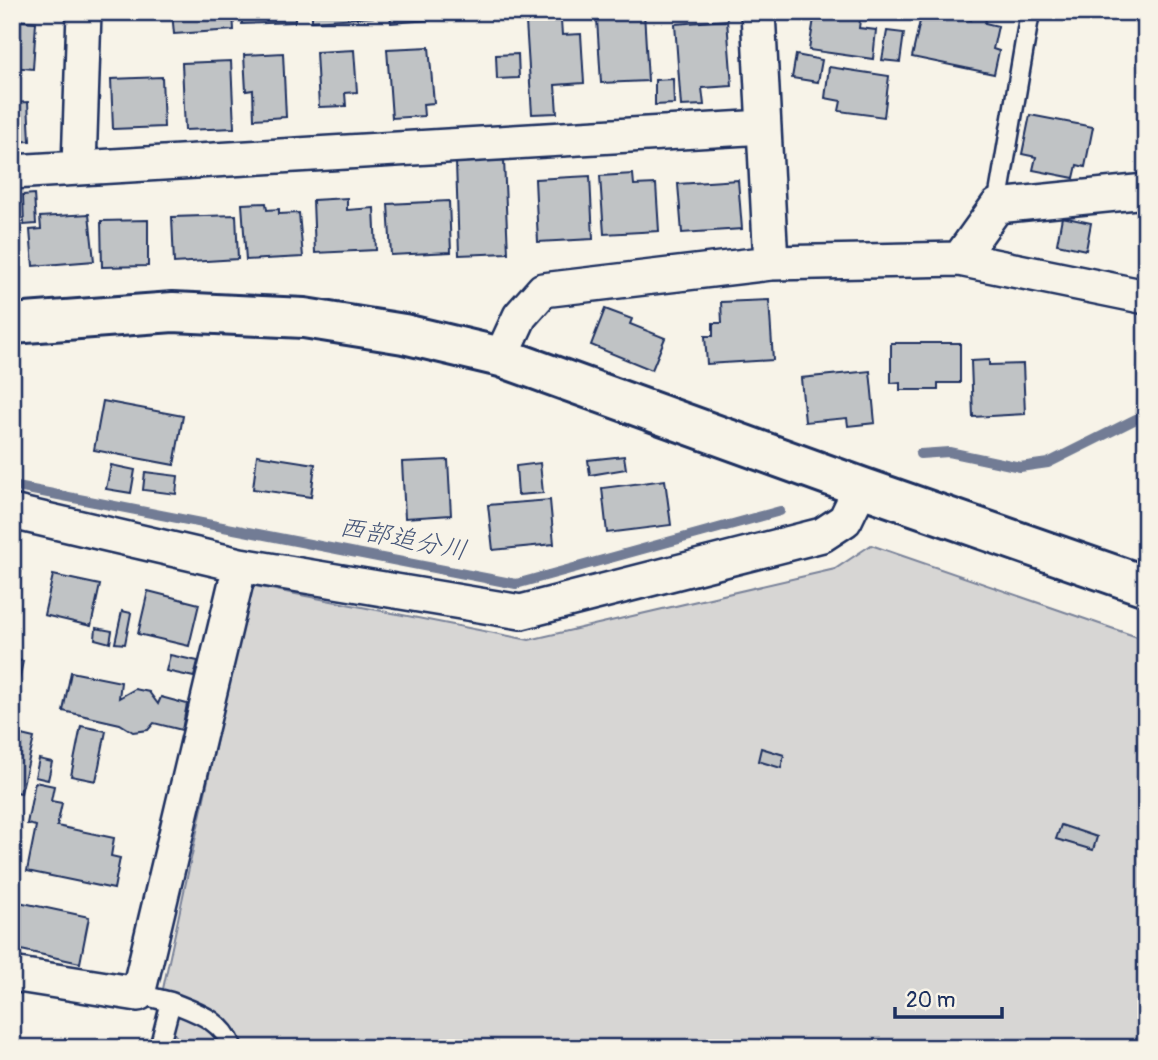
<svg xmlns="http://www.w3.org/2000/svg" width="1158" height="1060" viewBox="0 0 1158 1060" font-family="Pangolin,'Klee One',sans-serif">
<rect width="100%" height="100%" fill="#f7f3e8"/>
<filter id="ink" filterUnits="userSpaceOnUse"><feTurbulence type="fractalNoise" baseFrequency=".0143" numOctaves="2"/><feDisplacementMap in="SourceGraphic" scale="14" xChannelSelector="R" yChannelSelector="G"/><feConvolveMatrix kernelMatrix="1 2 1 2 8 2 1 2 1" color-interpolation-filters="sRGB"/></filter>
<g filter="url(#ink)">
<!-- green -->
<path fill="#d7d6d4" stroke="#798299" stroke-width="2" d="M 871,545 L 1146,640 L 1146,1003 L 1135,1048 L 185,1048 L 158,1012 L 250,585 L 529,640 L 835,569 Z"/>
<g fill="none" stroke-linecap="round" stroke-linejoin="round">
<!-- stream -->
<path stroke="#727c95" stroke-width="10" d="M 920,454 L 949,452 L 1020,467 L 1048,463 L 1146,414
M 12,486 L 516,584 L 780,511"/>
</g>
<!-- building -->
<path fill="#c0c3c5" stroke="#1b2f5e" stroke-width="2" d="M 172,12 L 233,12 L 234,30 L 174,34 Z
M 241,12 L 295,12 L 295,22 L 242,24 Z
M 312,12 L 373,12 L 373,17 L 312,21 Z
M 385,12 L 429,12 L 429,20 L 391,23 L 390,14 Z
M 644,12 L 648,81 L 601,83 L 597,19 L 612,18 L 612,13 Z
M 815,12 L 861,12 L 859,28 L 876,30 L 873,59 L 809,50 Z
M 922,12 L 935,12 L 971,20 L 973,12 L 987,15 L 985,23 L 998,26 L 993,49 L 999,51 L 994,74 L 912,57 Z
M 12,20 L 36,22 L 33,69 L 12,67 Z
M 561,20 L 562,35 L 581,34 L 584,83 L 555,85 L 557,113 L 532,114 L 526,22 Z
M 727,20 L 732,86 L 702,88 L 704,105 L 681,106 L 675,24 Z
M 887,31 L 904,33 L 900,62 L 882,60 Z
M 429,47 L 434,103 L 423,104 L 424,116 L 392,118 L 387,49 Z
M 354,50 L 357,92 L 345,93 L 346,106 L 319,107 L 316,52 Z
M 283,53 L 286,117 L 254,119 L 253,90 L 246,91 L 244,55 Z
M 518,54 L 519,78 L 497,79 L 496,55 Z
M 796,55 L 822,60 L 818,82 L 792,78 Z
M 231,61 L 234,128 L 185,130 L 182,63 Z
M 829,67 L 889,76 L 884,117 L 839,111 L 841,101 L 825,98 Z
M 162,77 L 164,127 L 113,129 L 111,79 Z
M 673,79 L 674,104 L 655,105 L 655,80 Z
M 28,102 L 30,141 L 12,142 L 12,103 Z
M 1030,115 L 1093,127 L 1085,167 L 1077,165 L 1074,178 L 1033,170 L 1036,157 L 1022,154 Z
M 504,160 L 508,253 L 459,255 L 456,162 Z
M 633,174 L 634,185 L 656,184 L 659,231 L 604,234 L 600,176 Z
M 590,176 L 593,239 L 538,242 L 535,179 Z
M 738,180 L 742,229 L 682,233 L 678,184 Z
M 34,194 L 36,224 L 24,225 L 23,195 Z
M 347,198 L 347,210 L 374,208 L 376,250 L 315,253 L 313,200 Z
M 449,201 L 451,252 L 391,255 L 388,204 Z
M 266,203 L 267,210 L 279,209 L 279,214 L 299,213 L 303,257 L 246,260 L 242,204 Z
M 89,214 L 94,261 L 33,266 L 30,230 L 41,229 L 40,217 Z
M 236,215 L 238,259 L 174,263 L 172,217 Z
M 1062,217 L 1091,223 L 1086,250 L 1057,244 Z
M 148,220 L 148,266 L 102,267 L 101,221 Z
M 769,300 L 773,360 L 707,364 L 705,336 L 713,336 L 713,323 L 722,323 L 721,302 Z
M 605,309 L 632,319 L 630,324 L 665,338 L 652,370 L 591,345 Z
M 891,343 L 960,343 L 960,383 L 938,383 L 938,390 L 900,390 L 900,382 L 891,383 Z
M 989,360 L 989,365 L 1023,364 L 1025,414 L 973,417 L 971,361 Z
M 12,371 L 15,371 L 18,409 L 12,409 Z
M 870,371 L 875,423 L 848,426 L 847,418 L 805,422 L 801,378 Z
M 103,401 L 183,416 L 174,465 L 94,450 Z
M 257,455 L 315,464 L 311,497 L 253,489 Z
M 624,456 L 626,469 L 590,475 L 588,460 Z
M 448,460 L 451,515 L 405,518 L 402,462 Z
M 540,463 L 543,493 L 518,495 L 516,466 Z
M 111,465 L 135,470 L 131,493 L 106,489 Z
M 145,472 L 178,476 L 176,494 L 143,490 Z
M 665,480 L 671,525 L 607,533 L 602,488 Z
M 550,500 L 554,544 L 493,550 L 488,505 Z
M 12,571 L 21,572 L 15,616 L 12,615 Z
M 53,575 L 100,585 L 91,626 L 44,615 Z
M 148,591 L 199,604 L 189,646 L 138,634 Z
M 122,611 L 131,613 L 125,644 L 115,643 Z
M 96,628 L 112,631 L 110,643 L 95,639 Z
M 170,655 L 198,661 L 194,677 L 166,671 Z
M 12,659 L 23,661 L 15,700 L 12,699 Z
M 71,672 L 121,682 L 119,698 L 135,689 L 149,692 L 158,704 L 161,697 L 187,704 L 182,730 L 154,723 L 148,730 L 133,732 L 120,724 L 63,711 Z
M 81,726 L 106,731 L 96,781 L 71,776 Z
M 17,734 L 34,738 L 21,793 L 12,791 L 12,740 L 15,741 Z
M 761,748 L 784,755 L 781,768 L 758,761 Z
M 39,759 L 52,762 L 48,780 L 35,777 Z
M 35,782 L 54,786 L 51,801 L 62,803 L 57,826 L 114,838 L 111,856 L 120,858 L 114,889 L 27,871 L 36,826 L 27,824 Z
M 1061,825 L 1097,837 L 1093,850 L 1056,839 Z
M 14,901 L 89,917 L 80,963 L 12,948 Z"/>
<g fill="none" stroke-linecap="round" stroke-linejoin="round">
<!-- lane casing -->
<g stroke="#1b2f5e" stroke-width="23">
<path id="lane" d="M 997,206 L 1030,12
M 138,994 L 171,1002 L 159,1048
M 171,1002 C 198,1013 221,1019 233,1048"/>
</g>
<!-- street casing -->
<g stroke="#1b2f5e" stroke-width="38">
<path id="street" d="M 758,12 L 771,263
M 79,167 L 84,12
M 12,172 L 764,127
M 959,259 L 997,206 L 1146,191
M 501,357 L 520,316 L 543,290 L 771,263 L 959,259 L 1146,297
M 12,512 L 240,565 L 138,994 L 12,974
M 240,565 L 521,612 L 822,535 L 845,520 L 861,487"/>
</g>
<!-- secondary casing -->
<g stroke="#1b2f5e" stroke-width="44">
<path id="secondary" d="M 12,324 L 173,312 L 304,318 L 404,334 L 501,357 L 861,487 L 1146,586"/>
</g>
<!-- lane -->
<use href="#lane" stroke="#f7f3e8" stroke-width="18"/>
<!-- street -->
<use href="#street" stroke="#f7f3e8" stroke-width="33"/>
<!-- secondary -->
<use href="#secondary" stroke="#f7f3e8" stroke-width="38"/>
</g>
</g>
<g text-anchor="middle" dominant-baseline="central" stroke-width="5" stroke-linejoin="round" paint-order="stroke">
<!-- water labels -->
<g font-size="26" font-style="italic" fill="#465679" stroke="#f7f3e8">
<text transform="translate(403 539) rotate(11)">西部追分川</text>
</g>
</g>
<!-- margin -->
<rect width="1158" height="1060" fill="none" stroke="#f7f3e8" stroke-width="42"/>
<rect x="21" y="21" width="1116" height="1018" fill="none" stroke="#1b2f5e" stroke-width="2.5" filter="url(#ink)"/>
<!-- scale -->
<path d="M895 1007v10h107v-10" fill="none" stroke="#1b2f5e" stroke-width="3.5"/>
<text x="906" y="1007" font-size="21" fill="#1b2f5e" stroke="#f7f3e8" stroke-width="5" paint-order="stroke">20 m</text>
</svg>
